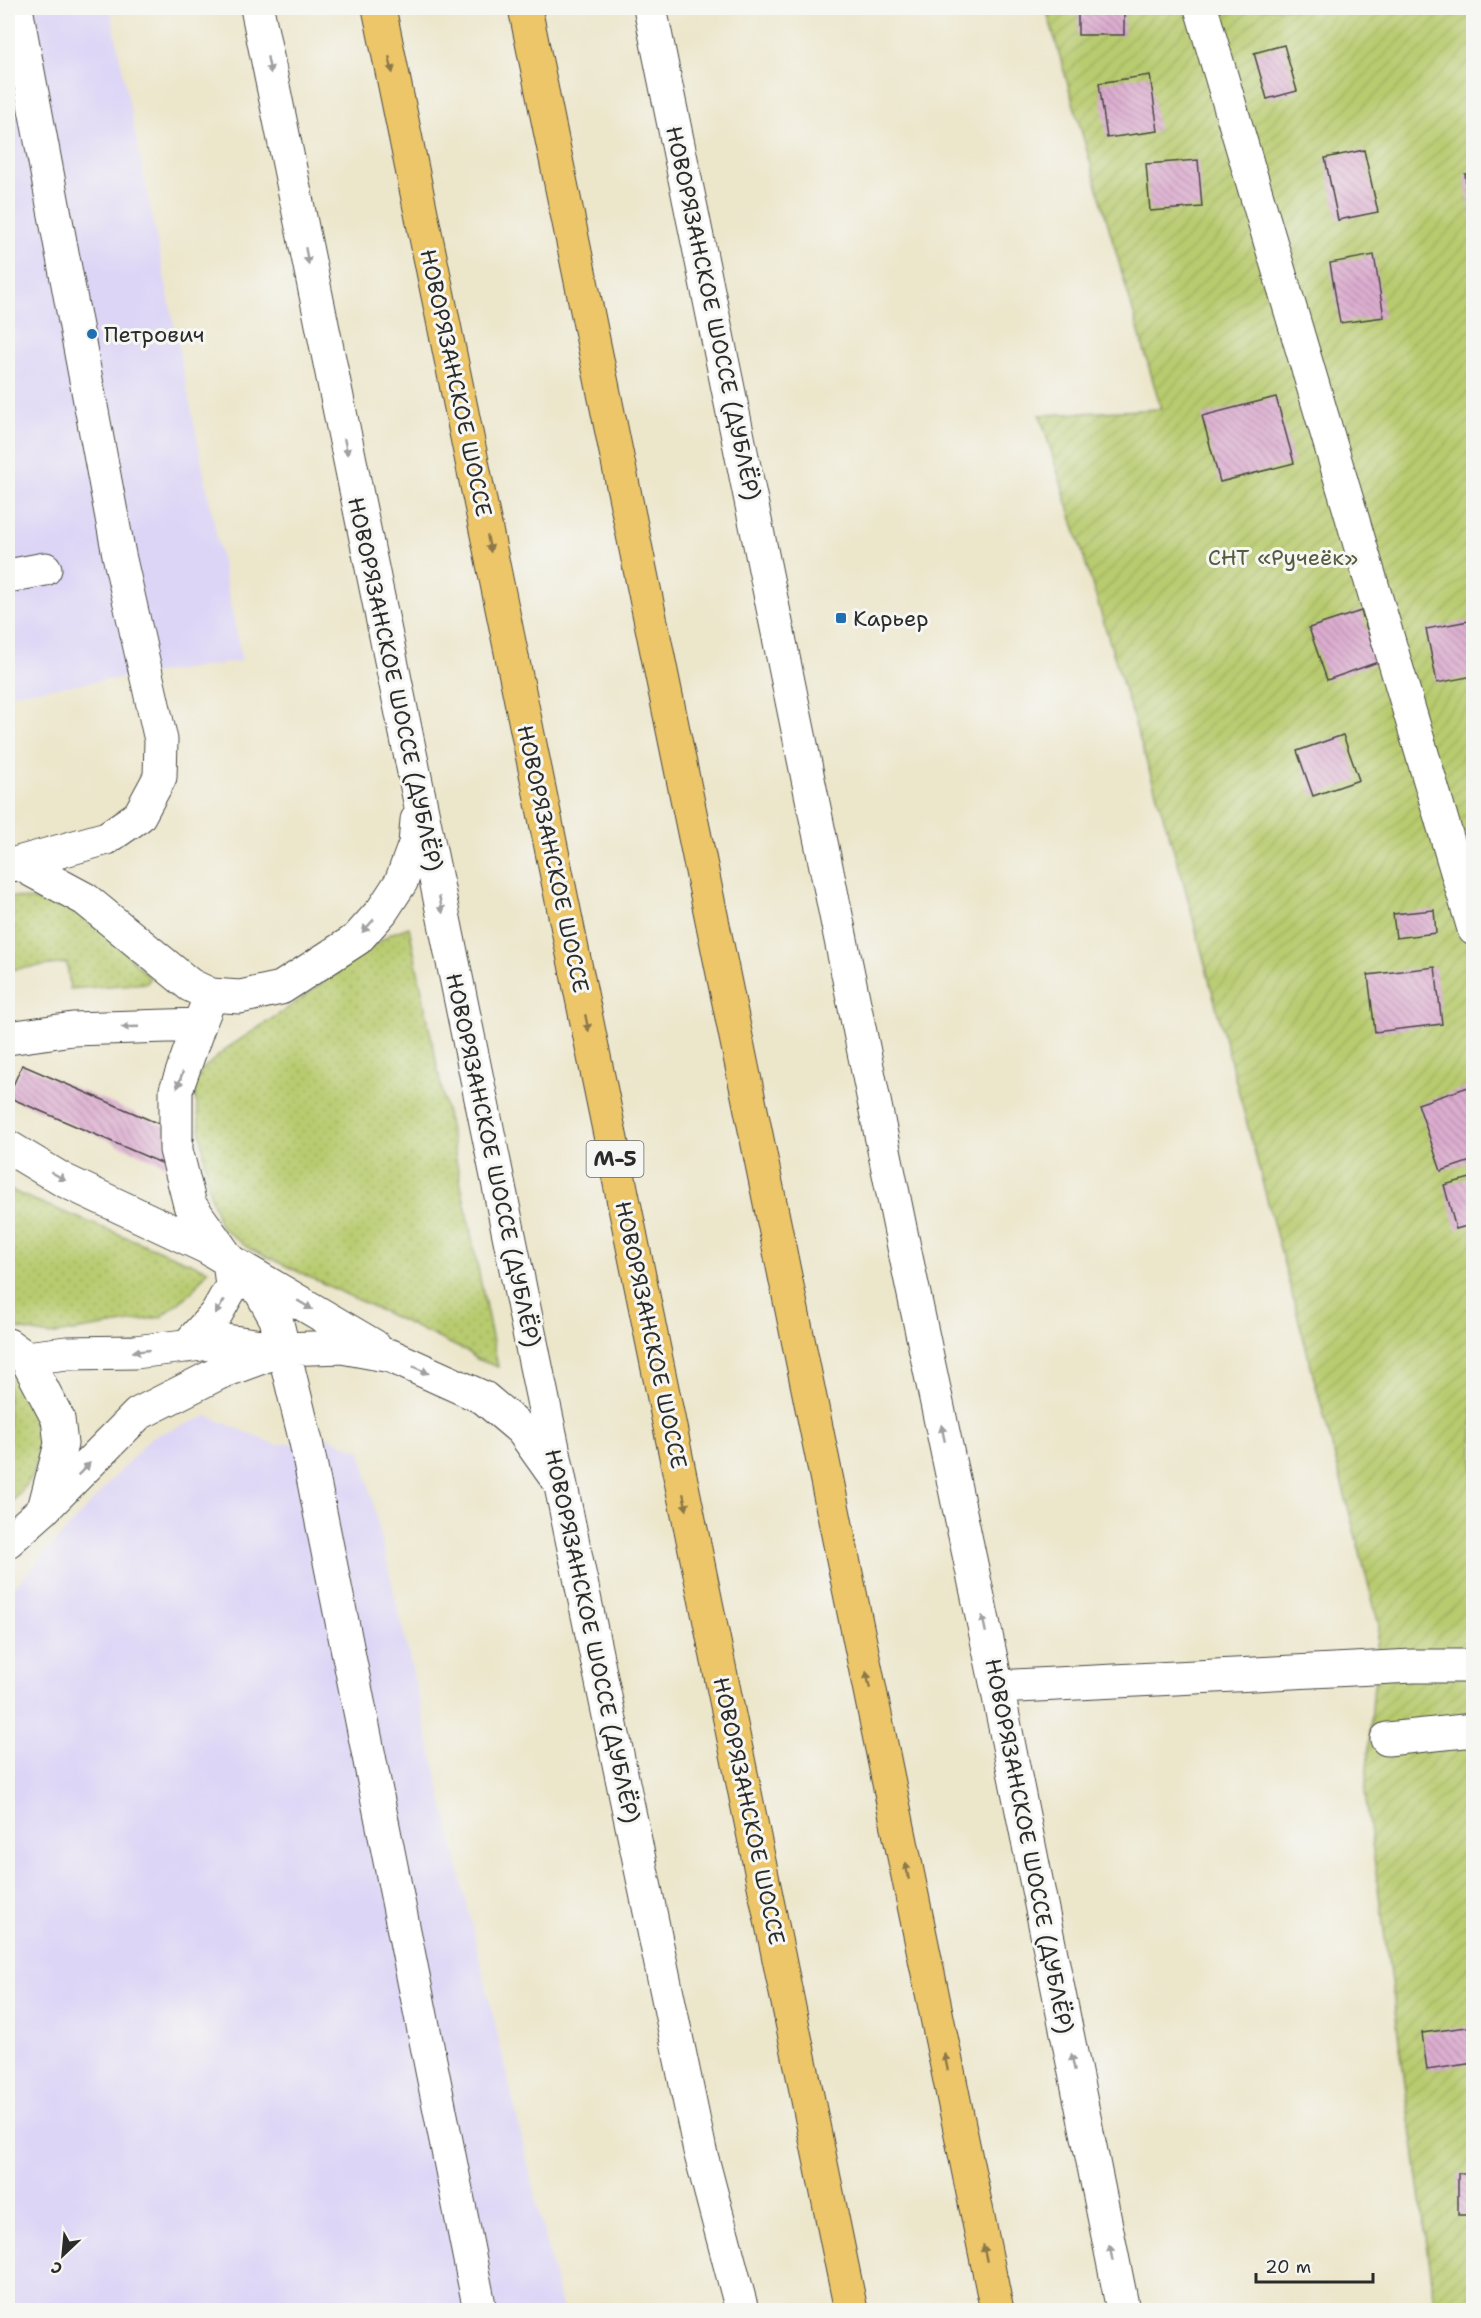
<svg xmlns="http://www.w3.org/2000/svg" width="1481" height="2318" viewBox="0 0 1481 2318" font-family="'Shantell Sans',sans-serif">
<defs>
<pattern id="grass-dots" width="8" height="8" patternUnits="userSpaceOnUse" patternTransform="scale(1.5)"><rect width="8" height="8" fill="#b8cb6e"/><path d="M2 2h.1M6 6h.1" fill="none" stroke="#9eae5f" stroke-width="1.8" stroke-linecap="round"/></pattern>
<pattern id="garden-furrows" width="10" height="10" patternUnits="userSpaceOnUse" patternTransform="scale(1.5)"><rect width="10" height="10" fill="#b8cb6e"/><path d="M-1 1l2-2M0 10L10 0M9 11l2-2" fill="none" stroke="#9eae5f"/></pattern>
<pattern id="building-back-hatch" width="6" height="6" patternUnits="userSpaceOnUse" patternTransform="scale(1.5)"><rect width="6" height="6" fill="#ddadd0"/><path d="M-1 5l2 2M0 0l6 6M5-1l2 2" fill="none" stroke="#b38da9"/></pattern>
</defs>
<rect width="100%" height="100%" fill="#f6f6f2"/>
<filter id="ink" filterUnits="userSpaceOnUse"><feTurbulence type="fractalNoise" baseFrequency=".0167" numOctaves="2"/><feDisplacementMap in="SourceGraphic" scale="12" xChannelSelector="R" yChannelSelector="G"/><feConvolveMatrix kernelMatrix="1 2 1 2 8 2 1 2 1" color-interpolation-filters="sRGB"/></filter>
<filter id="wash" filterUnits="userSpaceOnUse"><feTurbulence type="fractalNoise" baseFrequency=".008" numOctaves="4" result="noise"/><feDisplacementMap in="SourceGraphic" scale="24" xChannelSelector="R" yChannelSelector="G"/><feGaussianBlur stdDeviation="1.35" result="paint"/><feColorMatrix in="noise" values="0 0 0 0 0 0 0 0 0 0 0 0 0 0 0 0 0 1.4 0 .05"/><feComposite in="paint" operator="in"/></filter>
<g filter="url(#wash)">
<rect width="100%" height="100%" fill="#ece6cb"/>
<!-- built -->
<path fill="#ddd5f6" d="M 8,8 L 110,8 L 242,661 L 8,694 Z
M 208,1416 L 276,1445 L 327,1437 L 361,1451 L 562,2310 L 8,2310 L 8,1594 L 151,1437 Z"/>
<!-- grass -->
<path fill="url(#grass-dots)" stroke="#727b4c" stroke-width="1.5" d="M 8,896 L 71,906 L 120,947 L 150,978 L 147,983 L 70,989 L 67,963 L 8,970 Z
M 409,927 L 498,1367 L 477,1359 L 468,1352 L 248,1248 L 220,1226 L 209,1191 L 194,1086 L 202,1070 L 227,1048 L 281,1013 L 390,934 Z
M 8,1189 L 24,1196 L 208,1270 L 191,1293 L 161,1317 L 49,1335 L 19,1329 L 8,1323 Z
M 8,1369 C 52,1401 51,1473 8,1504 Z"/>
<!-- garden -->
<path fill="url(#garden-furrows)" stroke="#727b4c" stroke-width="1.5" d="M 1046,8 L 1473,8 L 1473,2310 L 1436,2310 L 1365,1793 L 1379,1625 L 1182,877 L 1040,415 L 1161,409 Z"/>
<g id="blocks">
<!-- building -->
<path fill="url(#building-back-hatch)" d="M 1078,8 L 1124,8 L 1124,35 L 1078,35 Z
M 1284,45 L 1297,91 L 1267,99 L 1254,53 Z
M 1150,75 L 1158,131 L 1107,138 L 1099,83 Z
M 1364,150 L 1378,212 L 1338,220 L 1325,158 Z
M 1198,160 L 1202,207 L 1150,211 L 1146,164 Z
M 1474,173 L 1474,226 L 1472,227 L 1465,174 Z
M 1374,255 L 1384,317 L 1340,323 L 1330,263 Z
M 1276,397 L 1294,463 L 1220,482 L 1202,416 Z
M 1361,611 L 1378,662 L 1327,680 L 1309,628 Z
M 1474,620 L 1474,676 L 1437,683 L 1426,629 Z
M 1343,735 L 1359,780 L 1313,796 L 1297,751 Z
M 1434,910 L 1436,933 L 1396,938 L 1393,914 Z
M 1435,967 L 1442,1024 L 1375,1032 L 1368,975 Z
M 22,1065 L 194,1139 L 180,1171 L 8,1097 Z
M 1474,1085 L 1474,1160 L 1441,1171 L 1418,1104 Z
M 1474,1177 L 1474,1224 L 1456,1229 L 1444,1185 Z
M 1474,2026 L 1474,2063 L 1427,2070 L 1422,2033 Z
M 1458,2173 L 1474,2173 L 1474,2215 L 1458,2215 Z"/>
</g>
</g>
<g filter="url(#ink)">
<use href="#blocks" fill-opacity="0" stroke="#484743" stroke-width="1.5"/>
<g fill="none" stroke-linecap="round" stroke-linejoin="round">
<!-- minor casing -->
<g stroke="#484743" stroke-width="35">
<path id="minor" d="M 16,8 L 119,555 L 161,740 L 160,777 L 139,816 L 107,838 L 18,863
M 257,8 L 539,1381 L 700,2151 L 742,2310
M 650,8 L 905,1252 L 997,1687 L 1123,2310
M 1201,8 L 1474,929
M 8,576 L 45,569
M 8,866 L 18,863 L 85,899 L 190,985 L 211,995 L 240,997 L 281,988 L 357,939 L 382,911 L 401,882 L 415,844 L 417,820
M 199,1025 L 176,1090 L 176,1150 L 190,1205 L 229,1260 L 261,1292 L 276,1319 L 306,1442 L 480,2310
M 8,1038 L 73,1029 L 199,1025 L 207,1005
M 8,1147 L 63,1180 L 206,1247 L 374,1346
M 8,1345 L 26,1358 L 58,1419 L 61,1444 L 44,1509
M 187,1346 L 216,1314 L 232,1286 L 229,1260
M 26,1358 L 67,1353 L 135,1352 L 226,1341 L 282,1349 L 342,1347 L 391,1356 L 484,1398 L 522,1430 L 554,1475
M 8,1541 L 43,1510 L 138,1414 L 219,1373 L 278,1351
M 997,1687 L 1413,1666 L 1474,1666
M 1387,1739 L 1474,1730"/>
</g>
<!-- highway casing -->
<g stroke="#484743" stroke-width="35">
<path id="highway" d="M 379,8 L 851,2310
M 525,8 L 997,2310"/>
</g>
<!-- minor -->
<use href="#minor" stroke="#fff" stroke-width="33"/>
<!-- highway -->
<use href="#highway" stroke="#ecc669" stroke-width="33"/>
</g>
<!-- one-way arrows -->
<defs><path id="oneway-solid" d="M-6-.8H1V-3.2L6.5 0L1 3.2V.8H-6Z" transform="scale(1.5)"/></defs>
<g fill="#a0a0a0">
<use href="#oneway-solid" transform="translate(269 65) rotate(79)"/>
<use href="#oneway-solid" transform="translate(307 256) rotate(79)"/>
<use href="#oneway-solid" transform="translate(346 447) rotate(78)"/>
<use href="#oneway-solid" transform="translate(441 905) rotate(78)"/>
<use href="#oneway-solid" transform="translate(368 926) rotate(132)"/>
<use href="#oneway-solid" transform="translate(130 1027) rotate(178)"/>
<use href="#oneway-solid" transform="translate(180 1080) rotate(109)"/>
<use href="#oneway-solid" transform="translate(58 1176) rotate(30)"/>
<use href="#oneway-solid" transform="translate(305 1305) rotate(31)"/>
<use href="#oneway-solid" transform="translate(220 1307) rotate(122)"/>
<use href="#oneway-solid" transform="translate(141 1351) rotate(174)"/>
<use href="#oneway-solid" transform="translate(421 1370) rotate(24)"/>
<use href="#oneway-solid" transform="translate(943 1433) rotate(-102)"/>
<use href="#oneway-solid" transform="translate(84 1469) rotate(-45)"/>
<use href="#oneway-solid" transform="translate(984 1624) rotate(-102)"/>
<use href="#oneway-solid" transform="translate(1073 2062) rotate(-101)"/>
<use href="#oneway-solid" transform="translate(1111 2253) rotate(-101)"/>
</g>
<g fill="#8c784a">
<use href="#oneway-solid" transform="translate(391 65) rotate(78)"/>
<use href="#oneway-solid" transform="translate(489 544) rotate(78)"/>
<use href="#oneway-solid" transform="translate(587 1023) rotate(78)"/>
<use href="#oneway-solid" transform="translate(685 1502) rotate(78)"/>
<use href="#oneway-solid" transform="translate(868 1680) rotate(-102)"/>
<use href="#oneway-solid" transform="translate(907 1871) rotate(-102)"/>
<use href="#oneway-solid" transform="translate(946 2062) rotate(-102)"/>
<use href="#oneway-solid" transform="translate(985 2253) rotate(-102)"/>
</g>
</g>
<!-- markers -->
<g fill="#1f6fb2" stroke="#f6f6f2" stroke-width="2">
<circle cx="92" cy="334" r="6"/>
<rect x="835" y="612" width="12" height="12" rx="3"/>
</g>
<g text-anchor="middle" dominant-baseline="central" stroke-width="6" stroke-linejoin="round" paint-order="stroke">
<!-- shield labels -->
<rect fill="#f6f6f2" stroke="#686867" stroke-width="1.5" x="586.5" y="1141" width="57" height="36" rx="4.5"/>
<g font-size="21" font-weight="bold" fill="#2b2b2b">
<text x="615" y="1159">М-5</text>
</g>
<!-- street labels -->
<g font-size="22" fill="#2b2b2b" stroke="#f6f6f2">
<text transform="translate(713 313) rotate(78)">НОВОРЯЗАНСКОЕ ШОССЕ (ДУБЛЁР)</text>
<text transform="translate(456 383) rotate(78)">НОВОРЯЗАНСКОЕ ШОССЕ</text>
<text transform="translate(395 684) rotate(78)">НОВОРЯЗАНСКОЕ ШОССЕ (ДУБЛЁР)</text>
<text transform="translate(553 859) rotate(78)">НОВОРЯЗАНСКОЕ ШОССЕ</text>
<text transform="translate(493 1160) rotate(78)">НОВОРЯЗАНСКОЕ ШОССЕ (ДУБЛЁР)</text>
<text transform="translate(651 1335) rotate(78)">НОВОРЯЗАНСКОЕ ШОССЕ</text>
<text transform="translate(592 1636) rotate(78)">НОВОРЯЗАНСКОЕ ШОССЕ (ДУБЛЁР)</text>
<text transform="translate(749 1811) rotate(78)">НОВОРЯЗАНСКОЕ ШОССЕ</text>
<text transform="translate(1029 1846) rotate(79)">НОВОРЯЗАНСКОЕ ШОССЕ (ДУБЛЁР)</text>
</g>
<!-- poi labels -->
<g font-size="22" fill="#2b2b2b" stroke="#f6f6f2" text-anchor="start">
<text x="104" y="334">Петрович</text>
<text x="853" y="618">Карьер</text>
</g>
<!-- park labels -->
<g font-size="22" fill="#555b3f" stroke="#f6f6f2">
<text x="1283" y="557">СНТ «Ручеёк»</text>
</g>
</g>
<!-- margin -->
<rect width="1481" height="2318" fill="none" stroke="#f6f6f2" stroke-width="30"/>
<!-- north arrow -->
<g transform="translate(63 2255) rotate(206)" stroke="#f6f6f2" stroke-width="4.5" paint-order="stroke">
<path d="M0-4.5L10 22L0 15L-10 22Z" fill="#2b2b2b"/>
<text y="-9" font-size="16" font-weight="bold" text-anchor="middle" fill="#2b2b2b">С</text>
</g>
<!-- scale -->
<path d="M1256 2273v9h117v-9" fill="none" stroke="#2b2b2b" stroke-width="3"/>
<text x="1265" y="2273" font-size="18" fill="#2b2b2b" stroke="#f6f6f2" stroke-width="4.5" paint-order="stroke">20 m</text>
</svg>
